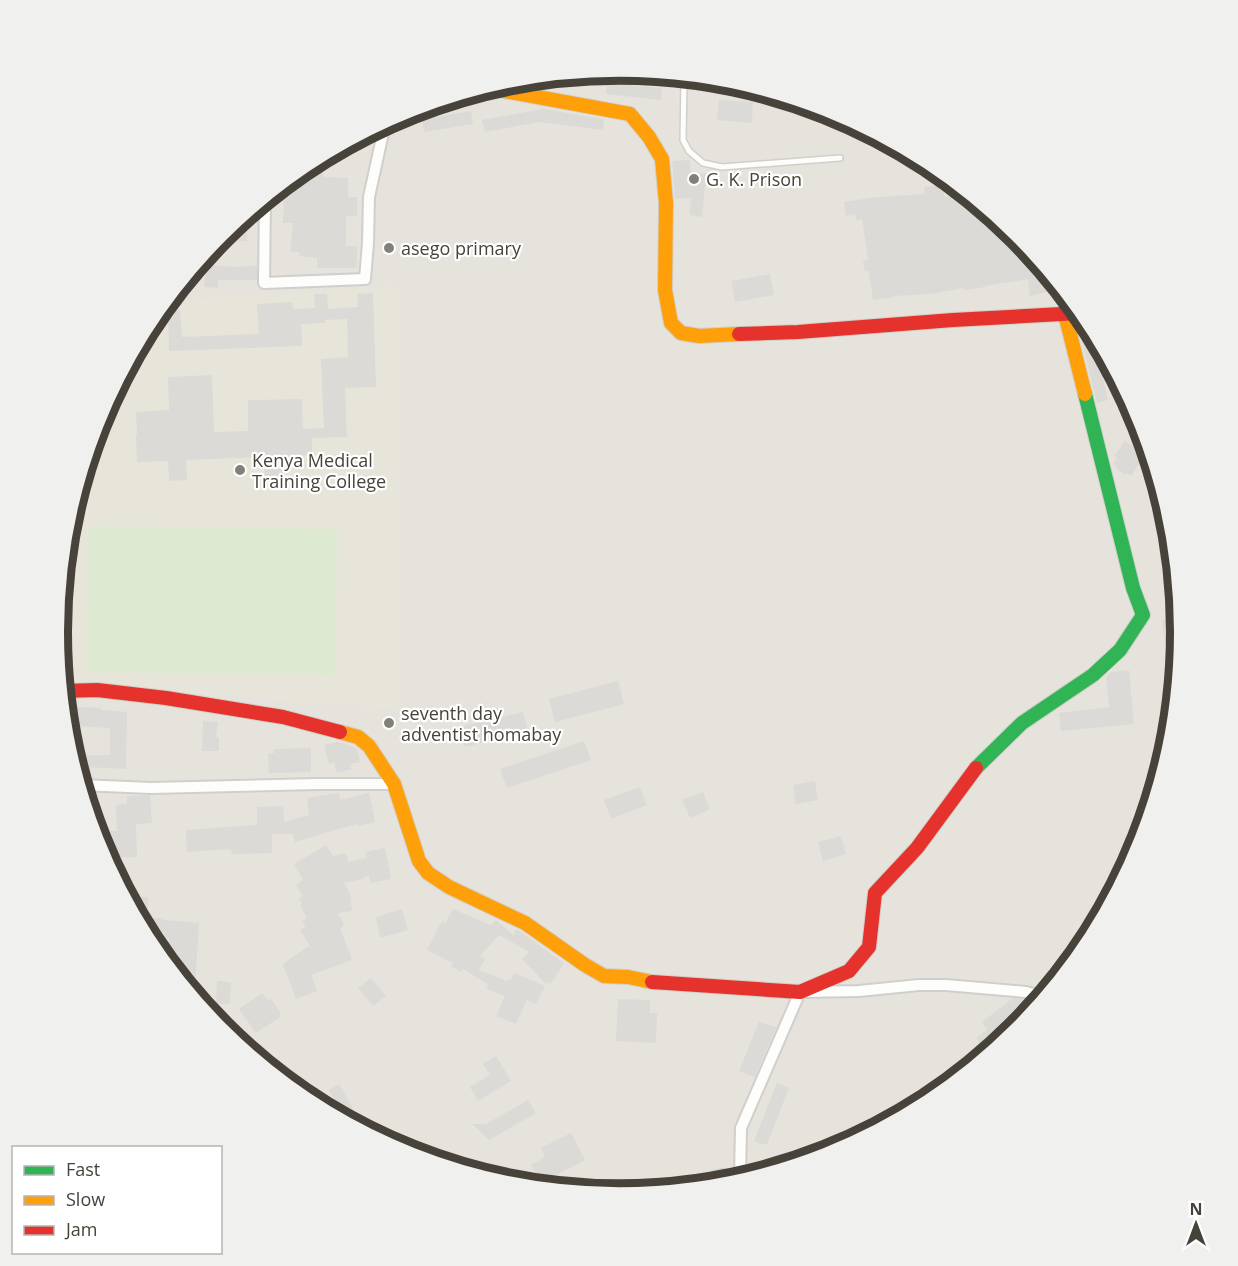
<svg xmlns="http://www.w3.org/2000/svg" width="1238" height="1266" viewBox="0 0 1238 1266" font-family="'Open Sans',sans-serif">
<rect width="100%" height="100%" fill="#f2f1ed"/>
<!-- residential -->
<path fill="#e5e3dc" d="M59 633a560 560 0 1 1 1120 0a560 560 0 1 1-1120 0Z"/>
<!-- education -->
<path fill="#e7e5da" d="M 397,285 L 397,709 L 62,683 L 57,633 L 68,523 L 100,418 L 152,320 L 166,303 Z"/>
<!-- pitch -->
<path fill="#dde9d0" d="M 88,526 L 337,529 L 335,675 L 86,672 Z"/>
<!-- building -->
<path fill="#dbdad6" d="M 607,83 L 662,88 L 661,100 L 606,94 Z
M 719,100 L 753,102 L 752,123 L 717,120 Z
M 543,109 L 604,119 L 603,130 L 540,122 L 485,132 L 482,120 Z
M 471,111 L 473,124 L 424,132 L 422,119 Z
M 320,159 L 319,167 L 323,167 L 323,177 L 348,178 L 348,197 L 357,197 L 357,216 L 346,216 L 346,246 L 357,246 L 357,268 L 317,268 L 317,258 L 299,256 L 300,252 L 290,252 L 293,223 L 283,223 L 284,185 L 307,166 Z
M 690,160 L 691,174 L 713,173 L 714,184 L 705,185 L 702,217 L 690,215 L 691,198 L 675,199 L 672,161 Z
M 943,185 L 944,197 L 967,195 L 1010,231 L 1015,252 L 1027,249 L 1053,280 L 1045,282 L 1047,292 L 1030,296 L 1028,279 L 985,286 L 985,287 L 964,290 L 964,288 L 930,294 L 893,296 L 893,297 L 873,300 L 869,271 L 865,271 L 863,261 L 868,260 L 862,219 L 856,220 L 855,214 L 846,216 L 844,202 L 878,197 L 925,194 L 924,187 Z
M 247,215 L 247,241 L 216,242 L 222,235 Z
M 206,265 L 236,267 L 257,266 L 257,280 L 218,280 L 218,288 L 204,287 Z
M 770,274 L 774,295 L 735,302 L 731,281 Z
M 373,293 L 376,387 L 345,388 L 347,437 L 312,438 L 312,455 L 284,457 L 285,477 L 265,478 L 264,457 L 186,460 L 187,480 L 169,481 L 168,461 L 137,462 L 136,435 L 137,435 L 136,412 L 169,410 L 168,377 L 212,375 L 214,432 L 248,431 L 248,400 L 302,399 L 303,429 L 324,428 L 321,359 L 348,357 L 347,319 L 325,320 L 325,323 L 301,324 L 302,346 L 169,351 L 168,310 L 180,310 L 182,337 L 259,334 L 257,304 L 292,302 L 293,309 L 315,308 L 314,294 L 327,294 L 328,309 L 358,307 L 357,294 Z
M 1094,334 L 1114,372 L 1102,373 L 1108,400 L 1097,403 L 1081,338 Z
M 1125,441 L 1145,455 L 1131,476 L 1127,473 L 1125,475 L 1116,468 L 1117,467 L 1113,464 L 1117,458 L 1114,456 Z
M 1179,618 L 1181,633 L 1176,686 L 1172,686 L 1162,621 Z
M 1129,670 L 1134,724 L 1061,731 L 1059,713 L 1109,707 L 1106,677 L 1111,672 Z
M 618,681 L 624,704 L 555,722 L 549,699 Z
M 76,707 L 101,708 L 101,710 L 127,712 L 126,769 L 86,767 L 87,755 L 110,755 L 110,728 L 75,726 Z
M 523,712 L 528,731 L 465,747 L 459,727 Z
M 203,721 L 218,722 L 216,737 L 219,737 L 219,751 L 202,751 Z
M 584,741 L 591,760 L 507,788 L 500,769 Z
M 338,742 L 347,744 L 347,746 L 353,746 L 357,749 L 360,762 L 350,764 L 352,769 L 337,773 L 334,762 L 329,764 L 324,745 Z
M 311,748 L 311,772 L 269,773 L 268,754 L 274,753 L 274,749 Z
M 815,781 L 818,800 L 796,804 L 793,785 Z
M 640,787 L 647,805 L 611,819 L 604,800 Z
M 703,792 L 710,809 L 690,818 L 682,800 Z
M 339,793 L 340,800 L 369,793 L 375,822 L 358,826 L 357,824 L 320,834 L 320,835 L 295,842 L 293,834 L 272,834 L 272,853 L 232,854 L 230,849 L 187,852 L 186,830 L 257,825 L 257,807 L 283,806 L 284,822 L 309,815 L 307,798 Z
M 150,795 L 152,823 L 136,824 L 137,857 L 105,858 L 100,848 L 95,831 L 117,831 L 116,805 L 127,804 L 127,796 Z
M 841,836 L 846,854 L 823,861 L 818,842 Z
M 326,845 L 333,856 L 346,853 L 348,862 L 367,858 L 366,852 L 385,848 L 391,879 L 370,883 L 369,875 L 363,879 L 343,883 L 350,893 L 352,911 L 338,913 L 344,926 L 340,928 L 352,960 L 311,975 L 317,991 L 296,999 L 283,964 L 304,949 L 310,946 L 300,930 L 306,926 L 302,921 L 307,918 L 300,905 L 302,904 L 299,898 L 303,896 L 296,885 L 303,880 L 294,864 Z
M 138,897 L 148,897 L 148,939 L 138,919 Z
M 402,909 L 408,930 L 380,938 L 376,917 Z
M 453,909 L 491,925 L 496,920 L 513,935 L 516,929 L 519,931 L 564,963 L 551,984 L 547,982 L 546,984 L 522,959 L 529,952 L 499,935 L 480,956 L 485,959 L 479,970 L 507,981 L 508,979 L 511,980 L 514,973 L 545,986 L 536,1004 L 527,1000 L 516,1024 L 496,1016 L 505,996 L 486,988 L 488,984 L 463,969 L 461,972 L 451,966 L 453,963 L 427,950 L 442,921 L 445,923 Z
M 150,918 L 163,918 L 163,920 L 199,923 L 195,985 L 184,984 L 167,963 L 169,938 L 164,937 L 164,933 L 150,933 Z
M 371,978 L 386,996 L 373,1006 L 358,988 Z
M 217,981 L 231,982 L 230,1004 L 216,1004 Z
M 262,993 L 268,1001 L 271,999 L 280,1012 L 280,1017 L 256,1033 L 239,1009 Z
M 1013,998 L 1025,1000 L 1033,1010 L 983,1047 L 976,1038 L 987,1030 L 982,1022 Z
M 618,999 L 650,1000 L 650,1013 L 657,1013 L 656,1043 L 616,1041 Z
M 759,1022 L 776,1027 L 755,1077 L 739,1071 Z
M 496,1056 L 511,1081 L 478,1101 L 470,1087 L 490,1075 L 483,1064 Z
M 777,1083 L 789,1088 L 767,1144 L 762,1144 L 754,1141 Z
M 339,1084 L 355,1112 L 345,1118 L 329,1090 Z
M 528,1100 L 536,1113 L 489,1140 L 472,1124 L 486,1124 Z
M 571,1133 L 585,1160 L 541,1183 L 531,1165 L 545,1157 L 541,1148 Z"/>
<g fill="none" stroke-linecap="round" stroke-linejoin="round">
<!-- lane casing -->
<g stroke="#d0cfcb" stroke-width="8">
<path id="lane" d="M 684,77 L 683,140 L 689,151 L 703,163 L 722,167 L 840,158"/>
</g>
<!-- street casing -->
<g stroke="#d0cfcb" stroke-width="14">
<path id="street" d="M 265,200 L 264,283 L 365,279 L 368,243 L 369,197 L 385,124
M 81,785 L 151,788 L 317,784 L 394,784
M 667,1190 L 722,1175 L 740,1176 L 741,1128 L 800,992 L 859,991 L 919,985 L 946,985 L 1026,992 L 1044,997"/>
</g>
<!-- fast casing -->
<g stroke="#d1d0c7" stroke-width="16">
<path id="fast" d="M 976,768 L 1022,723 L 1093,675 L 1120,650 L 1143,615 L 1133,588 L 1085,394"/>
</g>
<!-- slow casing -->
<g stroke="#d1d0c7" stroke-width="16">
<path id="slow" d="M 488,88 L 630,114 L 649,137 L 662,159 L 666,203 L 665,290 L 671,323 L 681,333 L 699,336 L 739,334
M 1065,314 L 1085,394
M 340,732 L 358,737 L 369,746 L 394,784 L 419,861 L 428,873 L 449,887 L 525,923 L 585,965 L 604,976 L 628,977 L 652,982"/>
</g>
<!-- jam casing -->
<g stroke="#d1d0c7" stroke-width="16">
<path id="jam" d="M 739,334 L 798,332 L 953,320 L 1080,313
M 63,691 L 97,690 L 166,698 L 283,717 L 340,732
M 652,982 L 800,992 L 849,971 L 869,947 L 875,893 L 917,848 L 976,768"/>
</g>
<!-- lane -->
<use href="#lane" stroke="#fdfdfc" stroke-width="5"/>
<!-- street -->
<use href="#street" stroke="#fdfdfc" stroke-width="10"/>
<!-- fast -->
<use href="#fast" stroke="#30b455" stroke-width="14"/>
<!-- slow -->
<use href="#slow" stroke="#ff9f0a" stroke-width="14"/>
<!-- jam -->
<use href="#jam" stroke="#e5322d" stroke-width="14"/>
</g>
<!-- markers -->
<g fill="#838079" stroke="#fff" stroke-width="2">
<circle cx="694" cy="179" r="6"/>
<circle cx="389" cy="248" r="6"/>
<circle cx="240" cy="470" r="6"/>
<circle cx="389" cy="723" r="6"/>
</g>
<g text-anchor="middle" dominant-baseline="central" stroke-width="4.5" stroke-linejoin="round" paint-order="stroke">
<!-- poi labels -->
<g font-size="18" fill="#47433a" stroke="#fff" text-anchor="start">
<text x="706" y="179">G. K. Prison</text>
<text x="401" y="248">asego primary</text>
<text x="252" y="460">Kenya Medical<tspan x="252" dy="21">Training College</tspan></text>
<text x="401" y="713">seventh day<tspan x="401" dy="21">adventist homabay</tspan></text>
</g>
</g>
<!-- crop -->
<path d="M0 0H1238V1266H0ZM68 632a551 551 0 1 1 1102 0a551 551 0 1 1-1102 0Z" fill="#f0f0ef" fill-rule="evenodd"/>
<path fill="none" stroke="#47433a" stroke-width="8" d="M68 632a551 551 0 1 1 1102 0a551 551 0 1 1-1102 0Z"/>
<!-- legend -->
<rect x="12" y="1146" width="210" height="108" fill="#ffffff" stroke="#b5b4b0" stroke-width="1.5"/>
<rect x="24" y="1166" width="30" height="9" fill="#30b455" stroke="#b5b4b0" stroke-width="1.5"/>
<text x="66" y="1176" font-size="18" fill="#47433a">Fast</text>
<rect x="24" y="1196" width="30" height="9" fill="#ff9f0a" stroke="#b5b4b0" stroke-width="1.5"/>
<text x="66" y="1206" font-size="18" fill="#47433a">Slow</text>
<rect x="24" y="1226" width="30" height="9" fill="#e5322d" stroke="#b5b4b0" stroke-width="1.5"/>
<text x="66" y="1236" font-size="18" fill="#47433a">Jam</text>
<!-- north arrow -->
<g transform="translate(1196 1224)" stroke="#ffffff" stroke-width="4.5" paint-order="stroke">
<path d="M0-4.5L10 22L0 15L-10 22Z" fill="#47433a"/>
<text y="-9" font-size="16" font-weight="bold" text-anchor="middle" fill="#47433a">N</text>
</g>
</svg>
